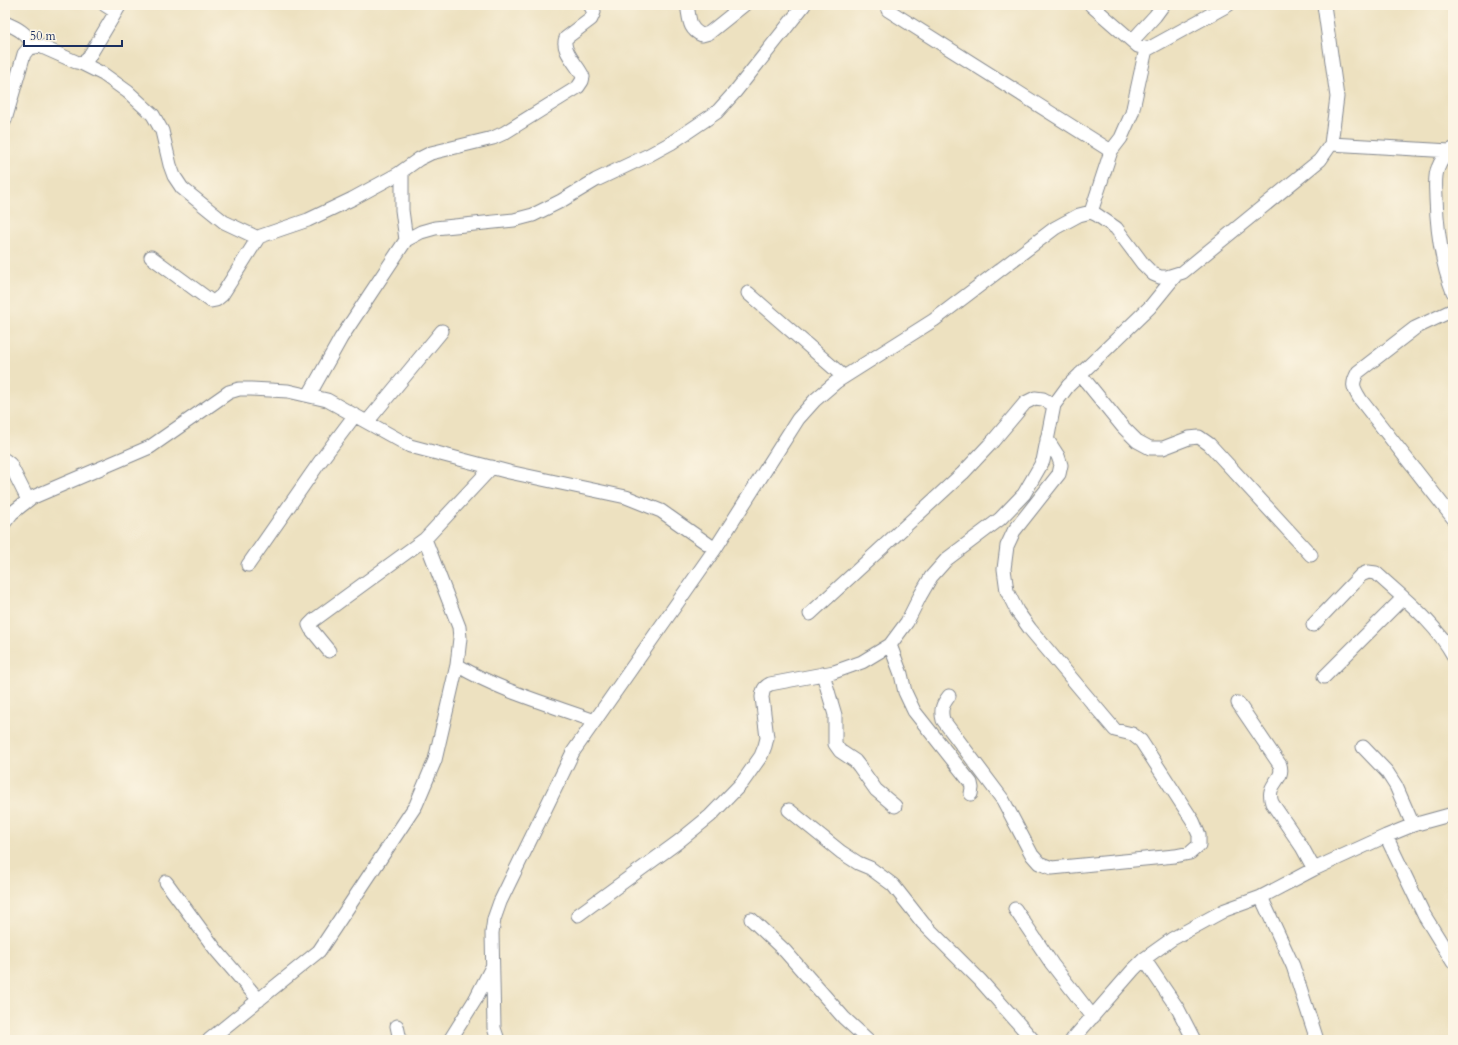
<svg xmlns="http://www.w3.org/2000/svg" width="1458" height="1045" viewBox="0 0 1458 1045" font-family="Cardo,serif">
<rect width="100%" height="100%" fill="#fcf5e5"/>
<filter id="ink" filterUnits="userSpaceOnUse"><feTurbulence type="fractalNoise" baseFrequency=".025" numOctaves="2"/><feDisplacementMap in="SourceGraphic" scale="8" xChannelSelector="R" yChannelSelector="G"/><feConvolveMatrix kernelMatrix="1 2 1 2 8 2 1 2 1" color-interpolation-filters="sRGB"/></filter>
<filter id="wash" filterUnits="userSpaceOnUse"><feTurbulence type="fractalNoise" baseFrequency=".012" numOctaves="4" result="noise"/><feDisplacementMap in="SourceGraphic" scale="16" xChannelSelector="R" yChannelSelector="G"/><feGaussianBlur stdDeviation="0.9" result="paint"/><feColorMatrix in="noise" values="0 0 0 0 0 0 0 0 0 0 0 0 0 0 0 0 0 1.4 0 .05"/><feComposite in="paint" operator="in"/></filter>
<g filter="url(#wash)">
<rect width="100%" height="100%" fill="#ede1c0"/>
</g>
<g filter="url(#ink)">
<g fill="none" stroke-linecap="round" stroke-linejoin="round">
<!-- minor casing -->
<g stroke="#84888f" stroke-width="15">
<path id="minor" d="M 105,5 L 116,12
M 687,5 C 690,19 688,29 702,35 L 709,33 L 744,5
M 1091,5 L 1138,46 L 1148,49 L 1228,5
M 888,10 L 1111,151
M 5,23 C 20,29 25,33 35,46
M 1132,41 L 1155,16 L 1163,5
M 81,63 L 103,74 L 128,92 L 153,115 L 162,131 L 170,165 L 174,176 L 182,188 L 224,222 L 258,238
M 5,120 L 24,54 L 29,48 L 40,46 L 76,62 L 81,63 L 87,60 L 120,5
M 1331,144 L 1450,151
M 1453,149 C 1447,152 1440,162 1438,168 C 1434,176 1436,189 1436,198 C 1437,230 1441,262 1453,292
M 402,171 L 402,210 L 406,240
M 1091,212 L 1111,151 L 1121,138 L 1132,113 L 1146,49
M 151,257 L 211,301 L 216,300 L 222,295 L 258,238 L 261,236 L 308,220 L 352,199 L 398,174 L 419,159 L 431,153 L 493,138 L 504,133 L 578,87 L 582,81 L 583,77 C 579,66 560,50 566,38 L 591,19 L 594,12 L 590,5
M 748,293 L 844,377
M 1453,310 L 1415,328 L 1358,372 C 1351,385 1353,387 1360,399 L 1453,518
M 1080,374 L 1123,427 L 1137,441 L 1150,448 L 1163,448 L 1189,438 L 1199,437 L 1209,444 L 1311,555
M 309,395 L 341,338 L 406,240 L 421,232 L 435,228 L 514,220 L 533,215 L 561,201 L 596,180 L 649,155 L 671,143 L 717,112 L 735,92 L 804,5
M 367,422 L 442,331
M 5,460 L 10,464 L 28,500
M 5,522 L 12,513 L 31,498 L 150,447 L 229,392 L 239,389 L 251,389 L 288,391 L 327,400 L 410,446 L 509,472 L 626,497 L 661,511 L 715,549
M 248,565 L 319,463 L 355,415
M 810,614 L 963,473 L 993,441 L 1025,403 L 1035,398 L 1043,399 L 1054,405
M 1313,625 L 1361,575 L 1368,572 L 1376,573 C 1403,598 1435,622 1453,655
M 890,645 L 901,674 L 905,692 L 914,711 L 971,783 L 972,788 L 971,794
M 329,651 L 311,629 L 309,625 L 314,620 L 425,539 L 492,467
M 457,665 C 500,691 548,704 595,721
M 823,674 L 835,715 L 835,744 L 840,751 L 855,761 L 859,766 L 876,790 L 895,806
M 1324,677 L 1403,598
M 949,696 C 943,704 940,709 943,720 L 1003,800 L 1032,855 L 1039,863 L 1052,868 L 1175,856 L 1190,853 L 1199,845 L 1199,835 L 1193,821 L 1141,741 L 1132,734 L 1115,730 L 1030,629 L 1017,611 L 1007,591 L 1004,569 L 1007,546 L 1014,531 L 1059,474 L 1061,465 L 1058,456 L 1047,439
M 1238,703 L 1280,765 C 1285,781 1265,783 1272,803 L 1302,847 L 1314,869
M 1363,747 L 1387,772 L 1396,786 L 1413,825
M 789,810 L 841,852 L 858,863 L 870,868 L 893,885 L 923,923 L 980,980 L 1033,1040
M 1386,836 L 1424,915 L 1453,962
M 166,882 L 216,950 L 259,1000
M 1261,897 L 1293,966 L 1317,1040
M 1015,909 L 1052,964 L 1093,1017
M 578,915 L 678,842 L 710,816 L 742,783 L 761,756 L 765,746 L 767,738 L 762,697 C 763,690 764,687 770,684 L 834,672 L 862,662 L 890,645 L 907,622 L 920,596 L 931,577 L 947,559 L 1000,519 L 1024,494 L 1043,461 L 1054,405 L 1068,386 L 1150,307 L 1176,275
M 751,919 L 785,951 L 844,1018 L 868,1040
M 1144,959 L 1178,1009 L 1194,1040
M 397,1026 L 400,1040
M 209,1040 L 319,951 L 416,805 L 435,760 L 457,665 L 460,638 L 459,627 L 425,539
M 450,1040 L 475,1000 L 492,967
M 498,1040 L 494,1028 L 492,933 L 494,919 L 500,902 L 573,752 L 715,549 L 798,419 L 815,400 L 836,382 L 934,320 L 1055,228 L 1079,215 L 1091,212 L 1097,215 L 1116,228 L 1143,264 L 1153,274 L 1160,277 L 1167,277 L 1183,272 L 1320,160 L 1331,144 L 1337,97 L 1324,5
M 1072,1040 L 1133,970 L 1144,959 L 1172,939 L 1225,910 L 1261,897 L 1314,869 L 1386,836 L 1413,825 L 1453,814"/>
</g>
<!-- minor -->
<use href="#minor" stroke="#fff" stroke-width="13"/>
</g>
</g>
<!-- margin -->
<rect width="1458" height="1045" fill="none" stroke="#fcf5e5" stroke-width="20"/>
<!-- scale -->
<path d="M24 40v6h98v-6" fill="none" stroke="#1b2f5e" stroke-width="2"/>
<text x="30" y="40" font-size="12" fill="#1b2f5e" stroke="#fcf5e5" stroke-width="3" paint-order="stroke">50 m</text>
</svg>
